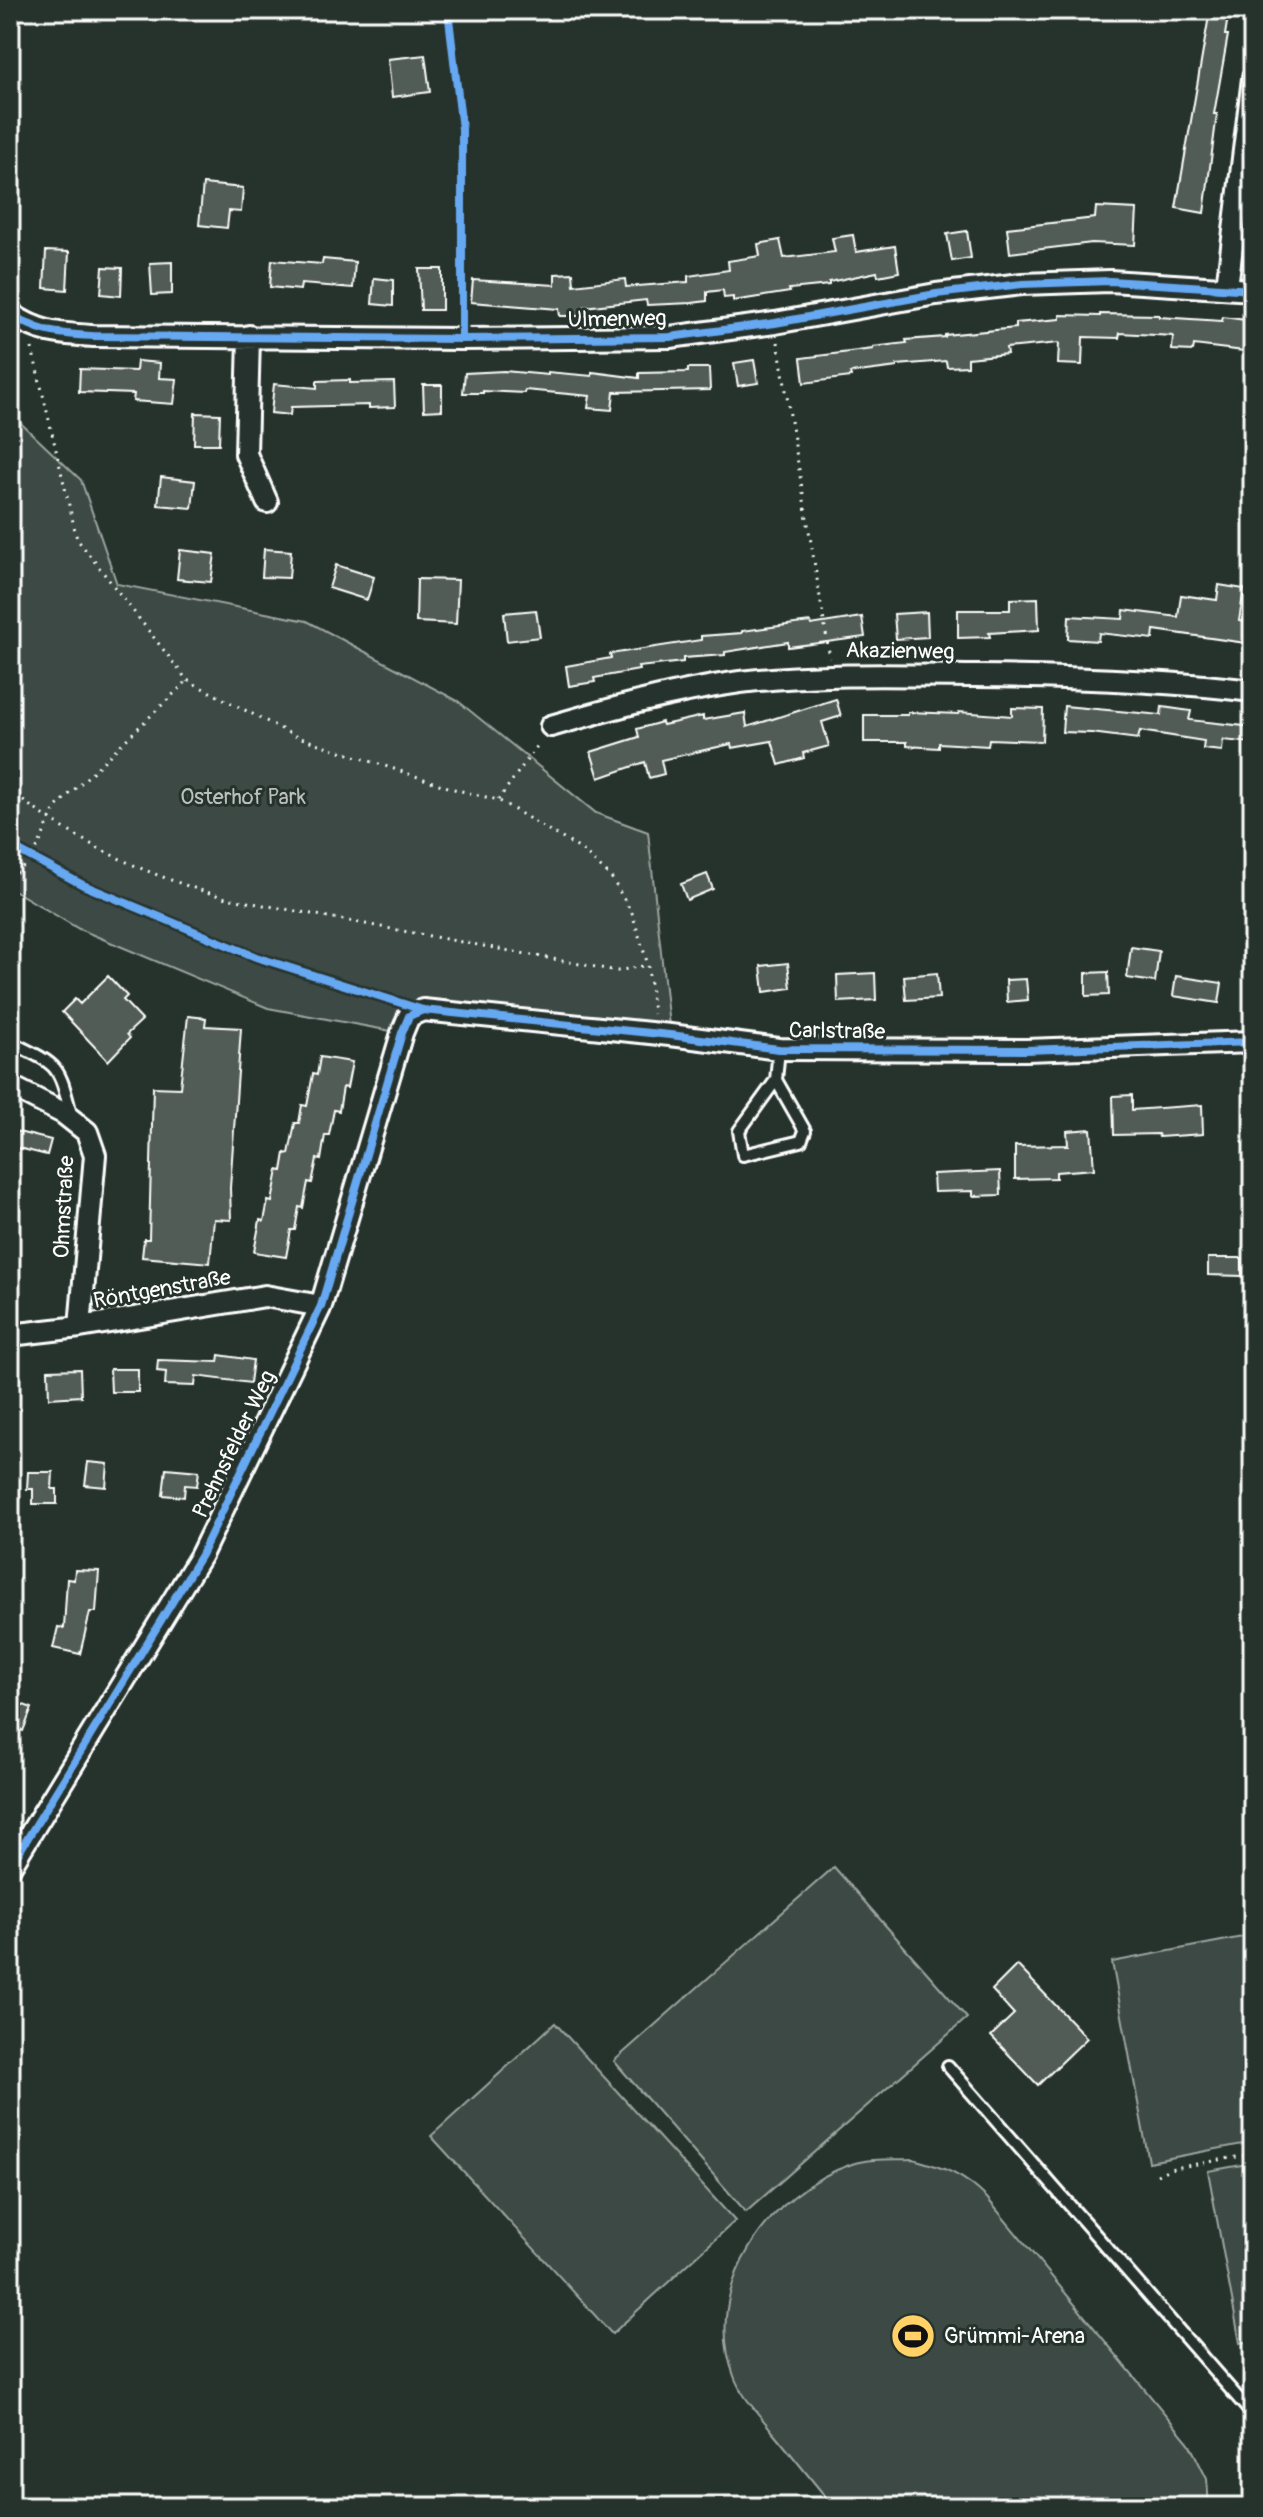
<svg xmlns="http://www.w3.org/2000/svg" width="1263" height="2517" viewBox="0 0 1263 2517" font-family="Pangolin,sans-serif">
<rect width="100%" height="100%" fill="#26332d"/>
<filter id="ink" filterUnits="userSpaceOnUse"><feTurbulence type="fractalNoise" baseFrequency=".0125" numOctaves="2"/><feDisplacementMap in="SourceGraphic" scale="16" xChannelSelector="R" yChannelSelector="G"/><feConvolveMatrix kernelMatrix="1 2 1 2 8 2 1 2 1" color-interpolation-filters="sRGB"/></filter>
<g filter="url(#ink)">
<!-- green -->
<path fill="#3e4944" stroke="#9ea4a2" stroke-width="2" d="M 10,413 L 81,480 L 117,584 L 307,621 L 458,701 L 596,813 L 648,832 L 670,1035 L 407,1003 L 402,1033 L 268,1008 L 79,929 L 10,888 Z
M 834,1867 L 967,2018 L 746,2212 L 614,2061 Z
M 1253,1935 L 1253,2142 L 1149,2162 L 1112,1962 Z
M 555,2023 L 735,2221 L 612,2334 L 431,2136 Z
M 913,2159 C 945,2168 963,2174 987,2198 L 1189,2443 L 1207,2479 L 1209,2507 L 834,2507 C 813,2482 793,2456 772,2431 C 759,2414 741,2396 734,2376 C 701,2288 769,2192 852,2164 C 871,2158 893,2160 913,2159 Z
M 1253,2163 L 1253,2340 L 1240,2343 L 1208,2171 Z"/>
<!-- building -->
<path fill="#515c57" stroke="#fff" stroke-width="2" d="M 1210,10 L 1229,10 L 1225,35 L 1228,35 L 1214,114 L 1217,114 L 1204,213 L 1176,208 Z
M 425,55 L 430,92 L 392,97 L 388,59 Z
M 203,184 L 243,188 L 241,212 L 229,211 L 227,228 L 199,225 Z
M 1096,207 L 1137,209 L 1135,245 L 1092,243 L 1010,253 L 1007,228 L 1095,218 Z
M 967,231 L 971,258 L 952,261 L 947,234 Z
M 853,235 L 856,252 L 895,246 L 899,272 L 878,276 L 877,272 L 829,282 L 829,285 L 789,289 L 790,292 L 733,301 L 733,297 L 724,298 L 723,290 L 707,292 L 707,301 L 692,303 L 647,305 L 646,300 L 584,307 L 584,316 L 560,316 L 559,309 L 471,302 L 473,280 L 555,285 L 555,274 L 573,273 L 574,285 L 625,279 L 626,287 L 688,282 L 688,276 L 729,270 L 728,261 L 760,256 L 758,244 L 780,240 L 784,258 L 835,252 L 832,238 Z
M 46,251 L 69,252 L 67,290 L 44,288 Z
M 323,259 L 355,262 L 353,288 L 301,284 L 300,290 L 270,287 L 272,260 L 322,264 Z
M 172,262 L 172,294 L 152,295 L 150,263 Z
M 103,267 L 122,268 L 121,296 L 101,294 Z
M 419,269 L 442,269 L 442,310 L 421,310 Z
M 374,278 L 393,280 L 393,306 L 372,304 Z
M 1100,314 L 1159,315 L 1159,317 L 1222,321 L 1223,317 L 1253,321 L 1253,352 L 1194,345 L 1193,351 L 1172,350 L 1173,336 L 1120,333 L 1119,338 L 1083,337 L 1082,365 L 1058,364 L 1059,343 L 1006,348 L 1007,354 L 968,358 L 968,366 L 947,367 L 946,361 L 897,365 L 897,367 L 850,373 L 851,377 L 804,383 L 801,358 L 873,349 L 873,347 L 907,343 L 906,340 L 945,337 L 945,335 L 1016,328 L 1016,323 L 1060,319 L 1060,315 L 1100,316 Z
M 754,360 L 758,383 L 738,386 L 734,363 Z
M 137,361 L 160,363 L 159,378 L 177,379 L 174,404 L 133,401 L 134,394 L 79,392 L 80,369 L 136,371 Z
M 688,368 L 709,368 L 710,390 L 614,392 L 612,410 L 588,408 L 590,396 L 525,390 L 524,393 L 483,391 L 483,393 L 463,393 L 465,373 L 504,371 L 548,375 L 548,372 L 592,376 L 592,372 L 639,378 L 639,373 L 688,372 Z
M 350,380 L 350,383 L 394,382 L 395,407 L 369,408 L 369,405 L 291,407 L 290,415 L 271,413 L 274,384 L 317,388 L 317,381 Z
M 423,385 L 442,385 L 442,410 L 424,411 Z
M 195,413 L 220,414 L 219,444 L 194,444 Z
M 161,477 L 195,481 L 192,508 L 158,505 Z
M 264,549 L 291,551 L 289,578 L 262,577 Z
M 180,550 L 215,554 L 211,582 L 177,579 Z
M 336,565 L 374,577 L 367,600 L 329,588 Z
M 417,579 L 458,580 L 456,624 L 416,622 Z
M 1219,585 L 1244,589 L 1239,621 L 1253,623 L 1253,644 L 1154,630 L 1153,639 L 1099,633 L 1098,641 L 1068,639 L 1069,616 L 1123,619 L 1124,610 L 1178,617 L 1181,595 L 1217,600 Z
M 1038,598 L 1039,630 L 989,633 L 990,637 L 958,638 L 958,610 L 1010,610 L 1010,599 Z
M 536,610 L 540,637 L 507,641 L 504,613 Z
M 927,612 L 928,637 L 896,639 L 894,614 Z
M 862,617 L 865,637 L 788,647 L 788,642 L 725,652 L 725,655 L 683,658 L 683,662 L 638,667 L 639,670 L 594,678 L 595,682 L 569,686 L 566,666 L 611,658 L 610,654 L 701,640 L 701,636 L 742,633 L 742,631 L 764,628 L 810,622 L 811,625 Z
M 836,699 L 841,716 L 822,722 L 829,746 L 803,753 L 804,758 L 779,765 L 772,741 L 732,748 L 731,744 L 661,760 L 664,774 L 649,778 L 645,762 L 599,778 L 591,752 L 639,737 L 637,729 L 662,722 L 663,725 L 703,716 L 703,720 L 745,713 L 747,727 Z
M 1064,706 L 1161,715 L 1162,707 L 1191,711 L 1189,720 L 1253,727 L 1253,743 L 1223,740 L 1222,751 L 1203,749 L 1204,741 L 1140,731 L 1138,739 L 1091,733 L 1062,732 Z
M 1012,708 L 1043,709 L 1042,741 L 989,739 L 988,746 L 939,743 L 939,748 L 907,746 L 907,742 L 864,742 L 864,715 L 908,715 L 908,712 L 959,714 L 959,712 L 1012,716 Z
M 707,874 L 713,889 L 687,900 L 681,884 Z
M 1131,947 L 1159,951 L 1155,982 L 1127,978 Z
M 788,963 L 791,988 L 764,992 L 761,966 Z
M 1108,972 L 1109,995 L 1086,996 L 1086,973 Z
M 875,973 L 876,1000 L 838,1002 L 837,975 Z
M 937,973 L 939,998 L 906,1000 L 904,976 Z
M 108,976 L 127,996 L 123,1000 L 142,1020 L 127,1034 L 130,1038 L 108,1061 L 62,1012 L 75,999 L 80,1004 Z
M 1176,976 L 1222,983 L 1219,1003 L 1173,996 Z
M 1026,979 L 1028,1000 L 1007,1002 L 1006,980 Z
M 188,1016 L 206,1018 L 205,1026 L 241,1028 L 230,1188 L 231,1220 L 214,1219 L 210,1263 L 142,1257 L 144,1239 L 149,1239 L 153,1087 L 180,1088 Z
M 320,1057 L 352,1062 L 347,1088 L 343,1087 L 339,1111 L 334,1110 L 329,1135 L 325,1135 L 321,1160 L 317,1159 L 312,1183 L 308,1182 L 303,1208 L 299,1207 L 295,1230 L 291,1230 L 286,1257 L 254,1252 L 260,1220 L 264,1221 L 268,1201 L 272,1202 L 278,1170 L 282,1171 L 285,1153 L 289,1154 L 295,1123 L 299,1123 L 302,1105 L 307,1106 L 313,1074 L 317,1075 Z
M 1132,1095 L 1132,1110 L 1202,1105 L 1203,1134 L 1159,1137 L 1158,1134 L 1114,1135 L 1113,1096 Z
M 1091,1129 L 1094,1169 L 1056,1172 L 1056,1178 L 1015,1179 L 1015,1146 L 1068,1145 L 1067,1131 Z
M 10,1130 L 51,1140 L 47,1155 L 10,1146 Z
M 1000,1171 L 1001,1195 L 973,1196 L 973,1191 L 934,1192 L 933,1174 Z
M 1208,1258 L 1242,1258 L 1242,1276 L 1208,1275 Z
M 219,1355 L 253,1360 L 250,1383 L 196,1376 L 195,1386 L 165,1385 L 166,1372 L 157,1371 L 158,1360 L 218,1362 Z
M 80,1369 L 81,1396 L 49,1398 L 48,1370 Z
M 110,1369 L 138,1369 L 138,1392 L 111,1392 Z
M 88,1462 L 108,1464 L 106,1487 L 85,1485 Z
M 166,1468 L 199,1471 L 197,1486 L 185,1485 L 184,1497 L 163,1495 Z
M 28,1472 L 53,1472 L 52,1489 L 57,1489 L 57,1504 L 33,1504 L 33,1489 L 27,1489 Z
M 75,1570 L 99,1571 L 96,1612 L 90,1612 L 80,1654 L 53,1648 L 58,1627 L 64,1628 L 67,1579 L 74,1580 Z
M 10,1700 L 32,1708 L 23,1731 L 10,1726 Z
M 1017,1965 L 1087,2038 L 1038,2085 L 991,2036 L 1014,2014 L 992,1990 Z"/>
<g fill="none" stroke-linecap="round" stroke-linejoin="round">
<!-- service casing -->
<g stroke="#fff" stroke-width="16">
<path id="service" d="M 10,1042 C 61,1067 58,1063 72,1118
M 776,1080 L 805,1131 L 801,1141 L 743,1155 L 739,1131 L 776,1080 L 779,1049
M 948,2066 L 1253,2415"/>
</g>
<!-- minor casing -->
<g stroke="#fff" stroke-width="26">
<path id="minor" d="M 1227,287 L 1253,78
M 10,313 C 37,333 60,334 93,336 L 462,339 L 670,337 L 775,323 L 936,294 L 1022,284 L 1110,281 L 1253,290
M 249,336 L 246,454 L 267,502
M 551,726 C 613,708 675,691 740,682 C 818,673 896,675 975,676 C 1067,677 1161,680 1253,691
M 10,1086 L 63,1113 L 87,1132 L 95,1155 L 80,1327
M 10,1335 L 80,1327 L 265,1296 L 321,1306
M 10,1867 L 201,1555 L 321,1306 L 402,1033 L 409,1016 L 423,1010 L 670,1035 L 779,1049 L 1026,1050 L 1253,1042"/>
</g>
<!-- path -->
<path stroke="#fff" stroke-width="3" stroke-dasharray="2 6" stroke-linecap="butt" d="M 778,342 L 830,658
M 32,348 L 77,539 L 187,680 L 295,736 L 457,790 L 498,800 L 582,850 L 611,877 L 632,913 L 648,965 L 653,1014
M 10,791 C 81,845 141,873 226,898 L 617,971 L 648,965
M 498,800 L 540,742
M 10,878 L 33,858 L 55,808 L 187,681
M 1157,2175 L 1169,2169 L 1253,2154"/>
<!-- service -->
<use href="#service" stroke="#26332d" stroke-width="10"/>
<!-- minor -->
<use href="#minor" stroke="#26332d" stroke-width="20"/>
<!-- cycleway casing -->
<g stroke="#26332d" stroke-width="13">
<path id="cycleway" d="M 448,10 L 462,129 L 462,339
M 10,313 C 37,333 60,334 93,336 L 462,339 L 670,337 L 775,323 L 936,294 L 1022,284 L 1110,281 L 1253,290
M 10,846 L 83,885 L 256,957 L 423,1010 L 670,1035 L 779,1049 L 1026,1050 L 1253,1042
M 10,1867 L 201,1555 L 321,1306 L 402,1033 L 409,1016 L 423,1010"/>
</g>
<!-- cycleway -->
<use href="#cycleway" stroke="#66a8f1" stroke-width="8"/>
</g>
</g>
<!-- icons -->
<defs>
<g id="stadium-disc" transform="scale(2.3)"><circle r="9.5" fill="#ffd166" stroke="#26332d"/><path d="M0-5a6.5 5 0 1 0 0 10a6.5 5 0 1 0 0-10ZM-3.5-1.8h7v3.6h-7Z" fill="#111"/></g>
</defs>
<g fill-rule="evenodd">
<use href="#stadium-disc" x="913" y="2336"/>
</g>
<g text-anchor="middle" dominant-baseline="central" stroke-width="6" stroke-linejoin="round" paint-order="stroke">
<!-- street labels -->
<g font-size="22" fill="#fff" stroke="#26332d">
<text transform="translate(617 319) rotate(-1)">Ulmenweg</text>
<text transform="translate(900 651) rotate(1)">Akazienweg</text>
<text transform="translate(837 1031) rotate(1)">Carlstraße</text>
<text transform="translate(64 1207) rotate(-87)">Ohmstraße</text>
<text transform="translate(162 1289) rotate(-10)">Röntgenstraße</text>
<text transform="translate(234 1444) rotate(-64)">Prehnsfelder Weg</text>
</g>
<!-- park labels -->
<g font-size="22" fill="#bbbfbe" stroke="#26332d">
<text x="243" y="797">Osterhof Park</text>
</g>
<!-- poi labels -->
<g font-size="22" fill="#fff" stroke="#26332d" text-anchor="start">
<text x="944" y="2336">Grümmi-Arena</text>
</g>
</g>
<!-- margin -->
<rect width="1263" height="2517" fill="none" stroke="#26332d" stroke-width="40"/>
<rect x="20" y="20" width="1223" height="2477" fill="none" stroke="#fff" stroke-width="3" filter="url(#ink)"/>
</svg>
